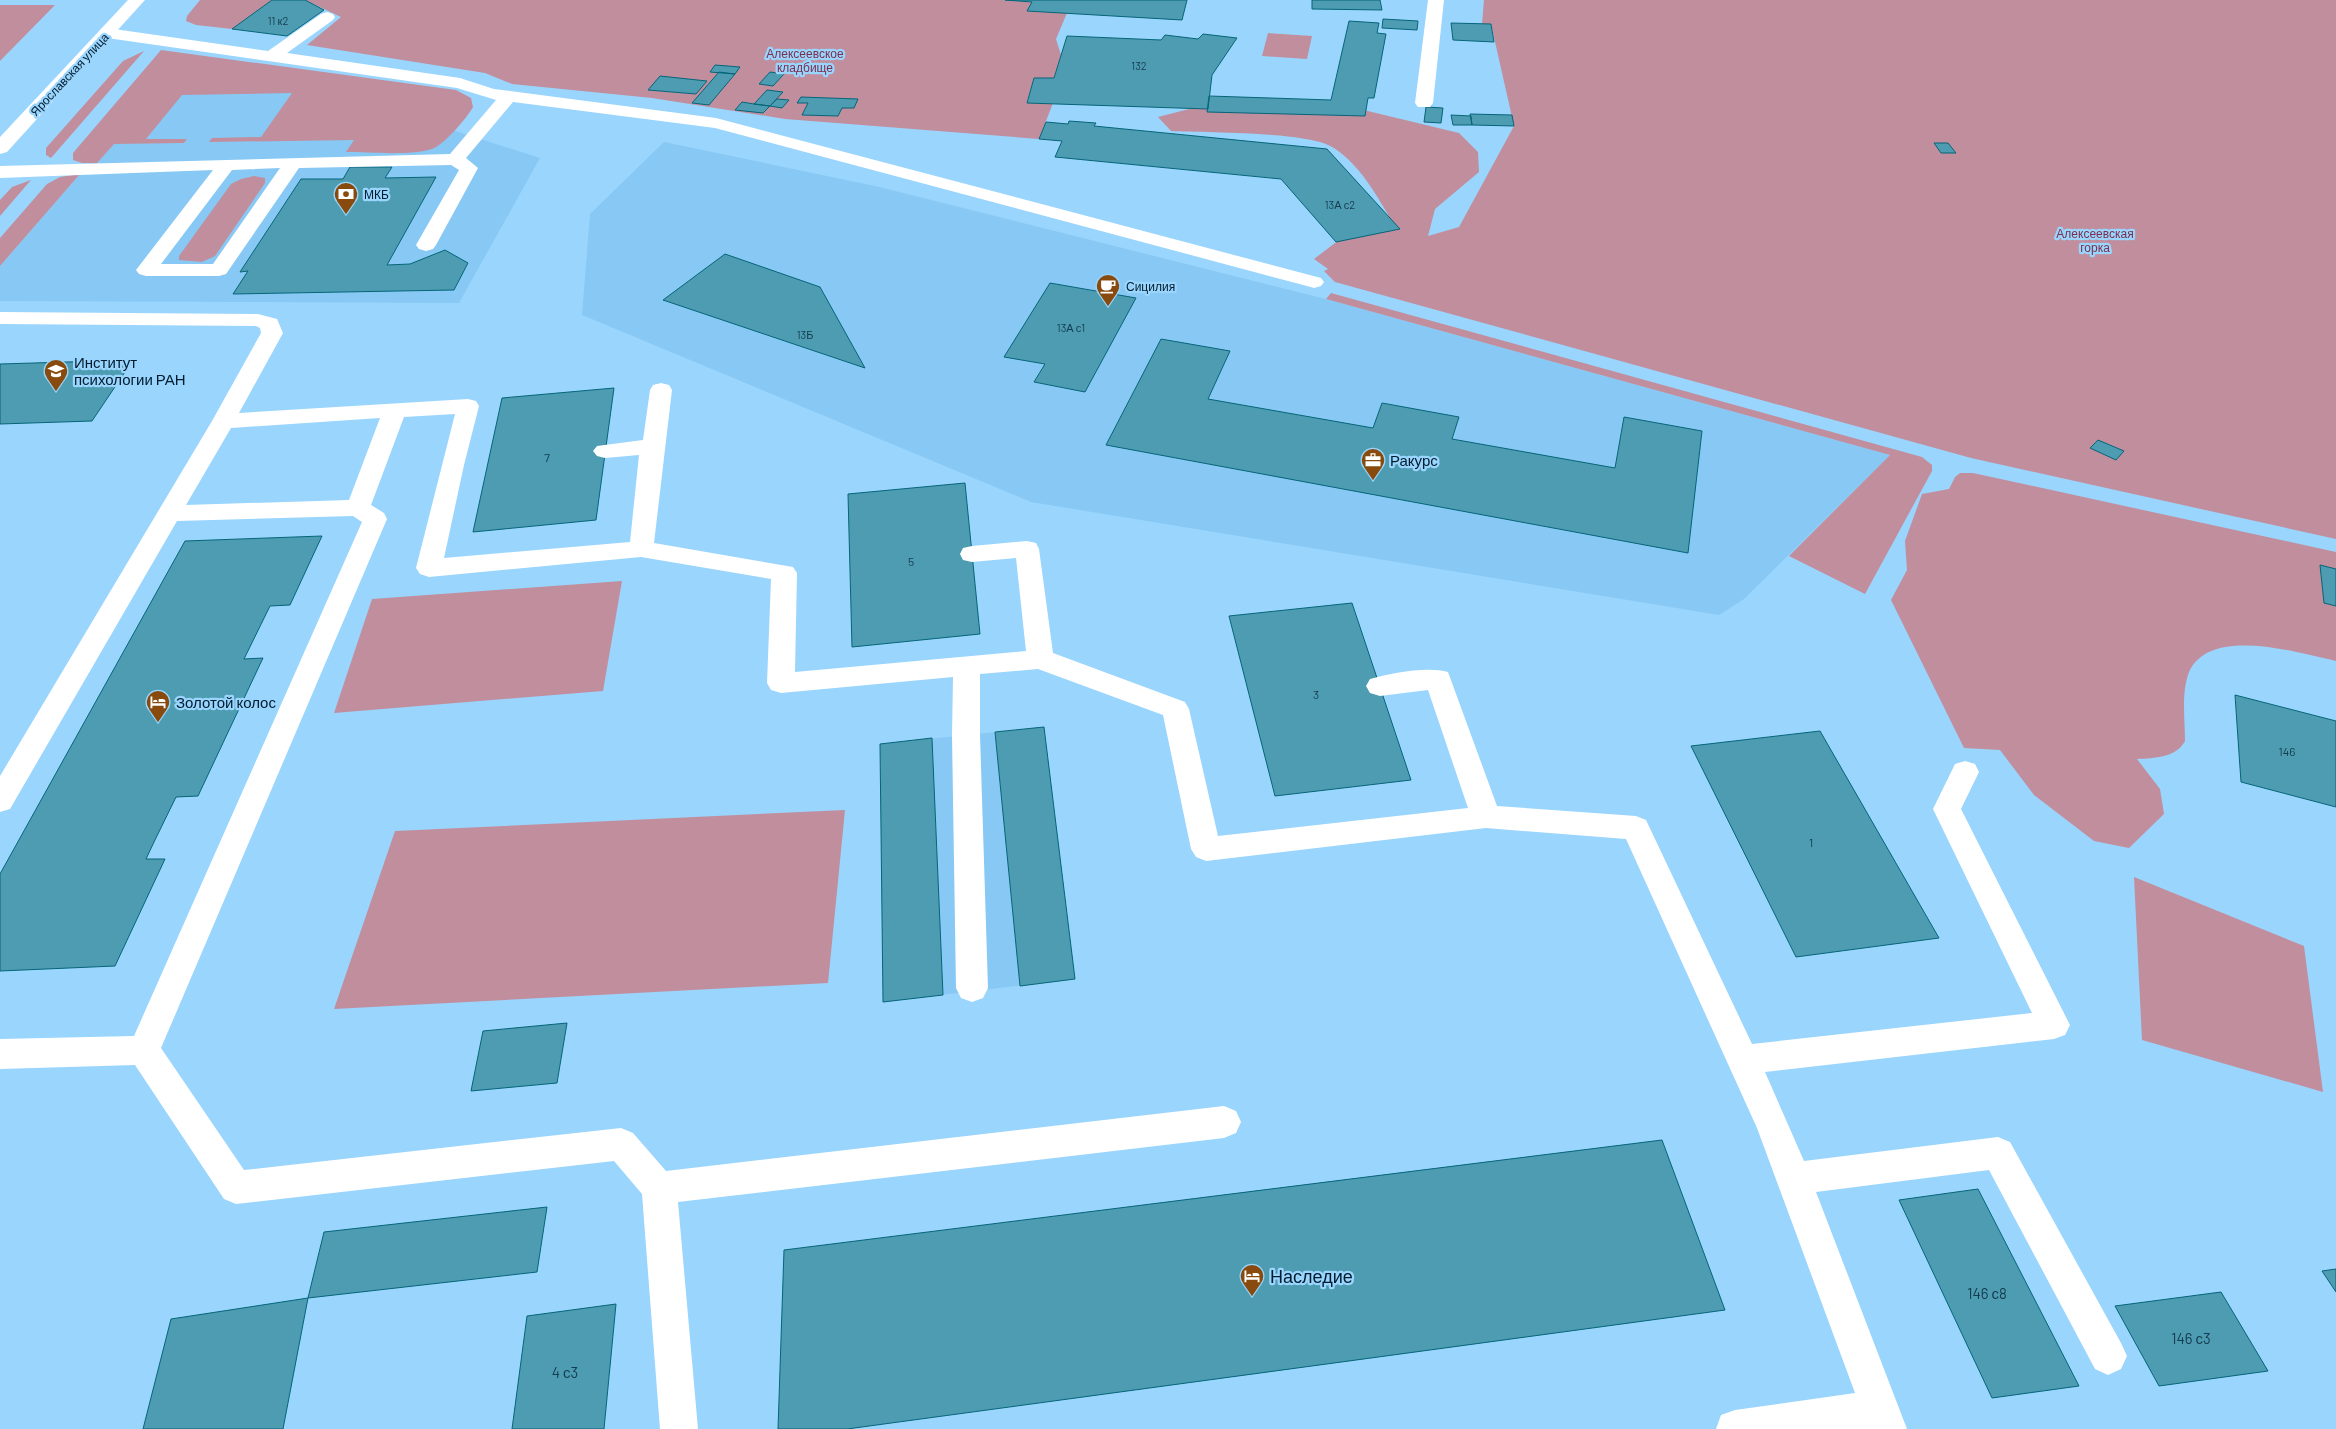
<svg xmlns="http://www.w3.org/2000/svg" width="2336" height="1429" viewBox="0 0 2336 1429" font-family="Barlow,sans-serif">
<rect width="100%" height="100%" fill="#9ad5fd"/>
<!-- built -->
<path fill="#87c9f4" d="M 175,65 L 374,105 L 540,158 L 459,303 L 0,301 L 0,266 Z
M 664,142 L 875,186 L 1326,299 L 1890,455 L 1744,599 L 1719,615 L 1031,502 L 582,315 L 590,214 Z
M 1044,727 L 1075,979 L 883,1002 L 880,744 Z"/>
<!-- green -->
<path fill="#c18e9e" d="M 200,0 L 272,0 L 232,29 L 196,25 L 186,21 L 187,16 Z
M 305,0 L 1187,0 L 1182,20 L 1067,13 L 1056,39 L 1061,55 L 1054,78 L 1034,78 L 1027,102 L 1053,103 L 1039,139 L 785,119 L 652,98 L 512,84 L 485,73 L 307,45 L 341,17 Z
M 1484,0 L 2336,0 L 2336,539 L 1971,458 L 1335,282 L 1324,271 L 1328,269 L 1314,259 L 1339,240 L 1393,223 C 1377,196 1361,166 1334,148 C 1309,131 1206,133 1171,131 L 1158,117 L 1193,108 L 1347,106 L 1459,133 L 1478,152 L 1479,172 L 1435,209 L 1428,236 L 1459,227 L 1514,126 L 1491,24 L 1482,24 Z
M 0,5 L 55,5 L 0,61 Z
M 1268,33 L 1312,36 L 1307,59 L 1262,56 Z
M 161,50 L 456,90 L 471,98 L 473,107 C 467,118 444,145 432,149 C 411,156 370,152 346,152 L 354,140 L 209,142 L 212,138 L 261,137 L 292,93 L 182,95 L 146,139 L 187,139 L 184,143 L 114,144 L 97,163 L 82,163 L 73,160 L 73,153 Z
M 144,51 L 51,158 L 46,155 L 46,148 L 123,61 Z
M 80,174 L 0,266 L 0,238 L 47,184 L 60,177 Z
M 254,176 L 265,178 L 265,183 L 215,256 L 202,262 L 179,260 L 179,256 L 231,184 L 241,179 Z
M 31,180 L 0,216 L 0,200 L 12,187 Z
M 1331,293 L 1922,457 L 1932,465 L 1932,471 L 1865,594 L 1789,556 L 1890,455 L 1326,299 Z
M 1960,473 L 1973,473 L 2336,552 L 2336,661 C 2299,653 2210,625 2189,672 C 2181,693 2185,720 2185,741 C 2176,758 2154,758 2137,759 L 2160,789 L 2164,814 L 2129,848 L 2094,841 L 2034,795 L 2000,750 L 1964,748 L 1891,600 L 1907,570 L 1905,541 L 1922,494 L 1949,489 L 1955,477 Z
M 622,581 L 603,691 L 334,713 L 372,599 Z
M 845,810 L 828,983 L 334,1009 L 395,831 Z
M 2134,877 L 2304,946 L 2323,1092 L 2142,1040 Z"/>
<!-- building -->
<path fill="#4e9cb1" stroke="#056579" d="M 272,0 L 305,0 L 324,10 L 287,36 L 232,29 Z
M 1005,0 L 1187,0 L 1182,20 L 1027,11 L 1032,2 Z
M 1312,0 L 1380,0 L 1382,10 L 1312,9 Z
M 1383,19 L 1418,21 L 1417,30 L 1382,28 Z
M 1349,21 L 1379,23 L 1377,33 L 1386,34 L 1374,98 L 1368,98 L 1365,116 L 1207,112 L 1209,96 L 1331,100 Z
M 1451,23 L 1491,24 L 1494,42 L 1453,40 Z
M 1203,34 L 1237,38 L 1212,75 L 1208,109 L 1027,103 L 1034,78 L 1054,78 L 1067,36 L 1161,40 L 1165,35 L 1198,39 Z
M 715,65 L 740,67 L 735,74 L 710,72 Z
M 719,72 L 735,74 L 709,105 L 692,103 Z
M 770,72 L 784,74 L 773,86 L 759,84 Z
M 660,76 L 707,81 L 696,94 L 648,90 Z
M 767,90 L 783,92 L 770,106 L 754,104 Z
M 801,97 L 858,99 L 854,108 L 842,108 L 838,116 L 802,115 L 808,103 L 797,103 Z
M 777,99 L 789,100 L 782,108 L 770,106 Z
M 742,102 L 754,104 L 770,106 L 763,113 L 735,110 Z
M 1426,107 L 1443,108 L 1441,123 L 1424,122 Z
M 1470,114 L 1512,115 L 1514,126 L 1472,125 Z
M 1451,115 L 1471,116 L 1472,125 L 1453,125 Z
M 1069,121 L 1096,123 L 1094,126 L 1327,149 L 1400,229 L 1336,242 L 1281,179 L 1055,157 L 1062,141 L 1039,139 L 1046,122 L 1068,124 Z
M 1934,143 L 1948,143 L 1956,153 L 1941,153 Z
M 350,167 L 392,167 L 385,178 L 436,177 L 387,265 L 410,264 L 445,250 L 468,263 L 454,290 L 233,294 L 248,271 L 240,272 L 301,179 L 343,179 Z
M 725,254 L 820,287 L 865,368 L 663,300 Z
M 1050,283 L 1136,298 L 1085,392 L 1034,382 L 1045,364 L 1004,357 Z
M 1161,339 L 1230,351 L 1208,399 L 1373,428 L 1382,403 L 1459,417 L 1452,439 L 1615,468 L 1624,417 L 1702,431 L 1688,553 L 1106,445 Z
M 133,360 L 92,421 L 0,424 L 0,364 Z
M 614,388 L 596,520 L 473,532 L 502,398 Z
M 2098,440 L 2124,451 L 2116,460 L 2090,448 Z
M 965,483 L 980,634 L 852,647 L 848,494 Z
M 322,536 L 290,605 L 270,606 L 244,659 L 263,658 L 198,796 L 176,797 L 154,842 L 146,859 L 165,859 L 115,966 L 0,971 L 0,874 L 185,541 Z
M 2320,565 L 2336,569 L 2336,606 L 2324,603 Z
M 1352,603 L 1411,780 L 1275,796 L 1229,616 Z
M 2235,695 L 2336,721 L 2336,807 L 2241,782 Z
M 1044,727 L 1075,979 L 1020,986 L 995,732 Z
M 1820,731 L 1939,938 L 1796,957 L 1691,746 Z
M 932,738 L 943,995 L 883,1002 L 880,744 Z
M 567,1023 L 557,1083 L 471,1091 L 483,1031 Z
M 1662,1140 L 1725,1310 L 847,1429 L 778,1429 L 784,1250 Z
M 1978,1189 L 2079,1386 L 1992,1398 L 1899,1200 Z
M 547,1207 L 537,1272 L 308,1298 L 324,1232 Z
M 2336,1269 L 2336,1292 L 2322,1271 Z
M 2221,1292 L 2268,1371 L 2159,1386 L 2115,1306 Z
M 308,1298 L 283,1429 L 143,1429 L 171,1319 Z
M 616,1304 L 604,1429 L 512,1429 L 527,1316 Z"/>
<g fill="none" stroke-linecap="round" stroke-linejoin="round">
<!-- service -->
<path fill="#fff" fill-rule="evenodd" d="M 1428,0 L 1444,0 L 1433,103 L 1430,107 L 1418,107 L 1415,103 Z
M 327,12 L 333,14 L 335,17 L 333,20 L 287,53 L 460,78 L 494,89 L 716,118 L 1321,278 L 1324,282 L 1321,286 L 1314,288 L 1307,286 L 715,128 L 513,102 L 466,158 L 478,168 L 436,245 L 433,249 L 426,251 L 419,249 L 416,245 L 459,170 L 451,165 L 299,168 L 226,274 L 219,276 L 146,276 L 139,274 L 136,270 L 213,170 L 0,178 L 0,166 L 450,154 L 496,100 L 457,88 L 107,38 L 101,37 L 99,33 L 101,29 L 107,28 L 268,51 L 321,14 ZM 280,168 L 213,264 L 161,264 L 232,170 Z
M 0,312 L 258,314 L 277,319 L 283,333 L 239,413 L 468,399 L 476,401 L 479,406 L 464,465 L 444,558 L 630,542 L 639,455 L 605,458 L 597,456 L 593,451 L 597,446 L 643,440 L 650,390 L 653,385 L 661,383 L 669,385 L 672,390 L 654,543 L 793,567 L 797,573 L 795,672 L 1026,651 L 1016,558 L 972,562 L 963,560 L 960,554 L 963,548 L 972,546 L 1027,541 L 1036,543 L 1039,549 L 1053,653 L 1185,702 L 1189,709 L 1218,836 L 1468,808 L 1428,690 L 1380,696 L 1370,693 L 1366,686 L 1370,679 C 1390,673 1429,666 1448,672 L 1497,806 L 1636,816 L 1646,820 L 1752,1044 L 2032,1013 L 1933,809 L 1955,764 L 1965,761 L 1975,764 L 1979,772 L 1961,809 L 2070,1025 L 2065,1035 L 2054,1039 L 1765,1072 L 1804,1161 L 1998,1137 L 2010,1142 L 2121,1343 L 2127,1356 L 2121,1369 L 2108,1375 L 2095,1369 L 1989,1170 L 1816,1192 L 1907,1429 L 1716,1429 L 1721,1415 L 1735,1410 L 1855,1393 L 1757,1128 L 1626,839 L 1486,828 L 1206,861 L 1196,857 L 1191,849 L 1163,715 L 1038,669 L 980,674 L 980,735 L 988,988 L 983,998 L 972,1002 L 961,998 L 956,988 L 952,735 L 953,677 L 781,693 L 771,690 L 767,683 L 771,579 L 641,557 L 429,577 L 420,574 L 416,568 L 455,414 L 404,417 L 371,505 L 384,513 L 387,519 L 161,1048 L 244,1170 L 621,1128 L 633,1133 L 666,1171 L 1224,1106 L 1236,1111 L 1241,1122 L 1236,1133 L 1224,1138 L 678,1202 L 698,1429 L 660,1429 L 642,1194 L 614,1161 L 236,1204 L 224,1199 L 135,1065 L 0,1069 L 0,1039 L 134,1036 L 362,522 L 353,516 L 177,521 L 10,809 L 0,812 L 0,776 L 212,421 L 261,333 L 260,328 L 256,326 L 0,324 ZM 380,418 L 349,500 L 186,505 L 231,428 Z"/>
<!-- tertiary -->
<path fill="#fff" fill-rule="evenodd" d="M 128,0 L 145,0 L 7,152 L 0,154 L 0,137 Z"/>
</g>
<!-- icons -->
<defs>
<g id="bank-pin" transform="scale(1.25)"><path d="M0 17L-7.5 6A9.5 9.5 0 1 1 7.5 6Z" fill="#894b0d" stroke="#9ad5fd"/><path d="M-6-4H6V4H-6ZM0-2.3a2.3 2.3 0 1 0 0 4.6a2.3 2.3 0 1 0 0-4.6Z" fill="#fff"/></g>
<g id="cafe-pin" transform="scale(1.25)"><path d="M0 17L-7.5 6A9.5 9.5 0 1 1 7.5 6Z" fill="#894b0d" stroke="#9ad5fd"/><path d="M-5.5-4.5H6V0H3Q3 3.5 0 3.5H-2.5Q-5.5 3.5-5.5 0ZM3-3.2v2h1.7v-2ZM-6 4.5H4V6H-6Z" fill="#fff"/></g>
<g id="university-pin" transform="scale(1.25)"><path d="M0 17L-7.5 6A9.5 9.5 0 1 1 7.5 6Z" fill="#894b0d" stroke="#9ad5fd"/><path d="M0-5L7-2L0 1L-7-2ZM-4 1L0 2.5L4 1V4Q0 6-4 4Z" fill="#fff"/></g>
<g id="office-pin" transform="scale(1.25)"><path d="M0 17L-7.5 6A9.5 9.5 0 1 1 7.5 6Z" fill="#894b0d" stroke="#9ad5fd"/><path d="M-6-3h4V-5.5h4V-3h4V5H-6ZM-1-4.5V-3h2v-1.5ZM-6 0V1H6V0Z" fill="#fff"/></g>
<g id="hotel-pin" transform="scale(1.25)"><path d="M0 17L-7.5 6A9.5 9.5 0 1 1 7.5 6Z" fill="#894b0d" stroke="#9ad5fd"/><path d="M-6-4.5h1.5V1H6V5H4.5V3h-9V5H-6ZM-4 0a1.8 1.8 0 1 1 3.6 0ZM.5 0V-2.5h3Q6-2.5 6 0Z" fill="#fff"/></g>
</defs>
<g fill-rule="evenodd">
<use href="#bank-pin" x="346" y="194"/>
<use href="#cafe-pin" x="1108" y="286"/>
<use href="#university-pin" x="56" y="371"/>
<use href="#office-pin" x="1373" y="460"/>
<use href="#hotel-pin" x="158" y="702"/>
<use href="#hotel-pin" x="1252" y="1276"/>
</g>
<g text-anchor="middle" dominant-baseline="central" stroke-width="4.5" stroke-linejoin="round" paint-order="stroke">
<!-- far-number labels -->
<g font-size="11" fill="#143c50">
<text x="278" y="20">11 к2</text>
<text x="1139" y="65">132</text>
<text x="1340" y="204">13А с2</text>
<text x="1071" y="327">13А с1</text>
<text x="805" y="334">13Б</text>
</g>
<!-- far-park labels -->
<g font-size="12" fill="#7c2f4d" stroke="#9ad5fd">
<text x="805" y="53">Алексеевское<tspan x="805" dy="14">кладбище</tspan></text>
<text x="2095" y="233">Алексеевская<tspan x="2095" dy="14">горка</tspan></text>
</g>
<!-- far-street labels -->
<g font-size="12" fill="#001c2f" stroke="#9ad5fd">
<text transform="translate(69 74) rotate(-47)">Ярославская улица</text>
</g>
<!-- far-poi labels -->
<g font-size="12" fill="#001c2f" stroke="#9ad5fd" text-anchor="start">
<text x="364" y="194">МКБ</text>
<text x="1126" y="286">Сицилия</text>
</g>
<!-- number labels -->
<g font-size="12" fill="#143c50">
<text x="547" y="457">7</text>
<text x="911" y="561">5</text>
<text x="1316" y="694">3</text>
<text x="2287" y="751">146</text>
<text x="1811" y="842">1</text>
</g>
<!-- poi labels -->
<g font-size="15" fill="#001c2f" stroke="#9ad5fd" text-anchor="start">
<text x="74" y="362">Институт<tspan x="74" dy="17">психологии РАН</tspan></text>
<text x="1390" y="460">Ракурс</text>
<text x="176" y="702">Золотой колос</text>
</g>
<!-- near-number labels -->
<g font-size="15" fill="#143c50">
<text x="1987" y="1293">146 с8</text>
<text x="2191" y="1338">146 с3</text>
<text x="565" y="1372">4 с3</text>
</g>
<!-- near-poi labels -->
<g font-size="18" fill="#001c2f" stroke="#9ad5fd" text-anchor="start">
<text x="1270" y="1276">Наследие</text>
</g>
</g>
</svg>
